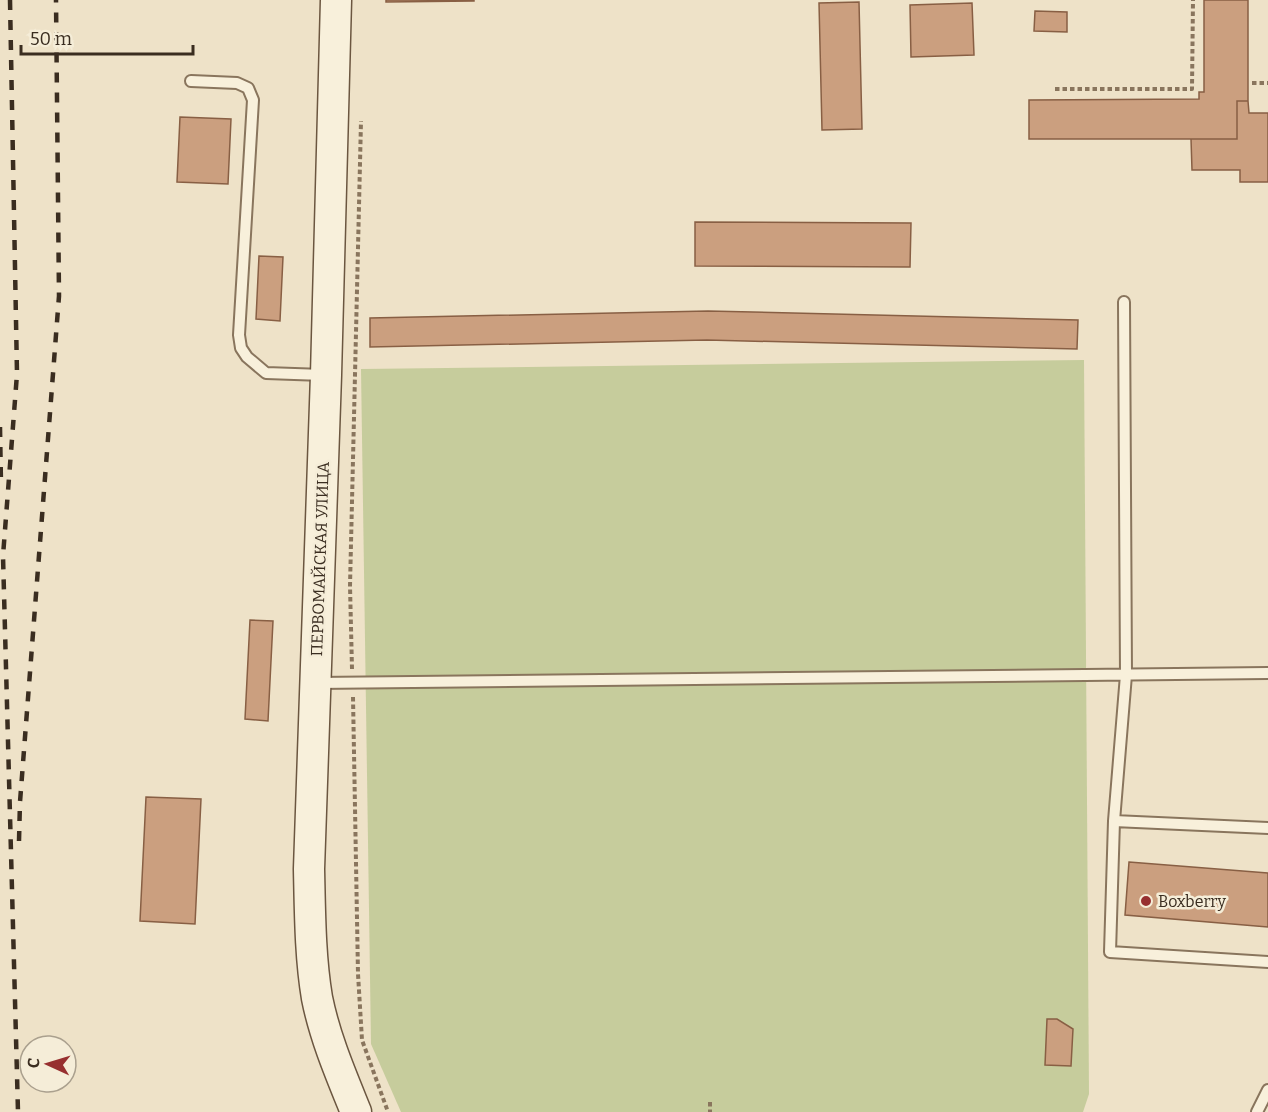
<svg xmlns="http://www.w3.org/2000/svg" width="1268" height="1112" viewBox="0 0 1268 1112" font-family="Bitter,serif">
<rect width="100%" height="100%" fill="#eee2c8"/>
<!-- green -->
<path fill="#c6cc9c" d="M 1084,360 L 1089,1094 L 1083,1112 L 401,1112 L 371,1044 L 361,369 Z"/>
<!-- building -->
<path fill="#cb9f7f" stroke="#885f44" stroke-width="1.5" d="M 386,0 L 474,0 L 474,1 L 386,2 Z
M 1204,0 L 1248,0 L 1248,101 L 1237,101 L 1237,139 L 1029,139 L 1029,100 L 1199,99 L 1199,92 L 1204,92 Z
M 859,2 L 862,129 L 822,130 L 819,3 Z
M 972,3 L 974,55 L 911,57 L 910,5 Z
M 1035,11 L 1067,12 L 1067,32 L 1034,31 Z
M 1237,101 L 1248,101 L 1249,113 L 1268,113 L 1268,182 L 1240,182 L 1240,170 L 1192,170 L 1191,139 L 1237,139 Z
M 180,117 L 231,119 L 228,184 L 177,182 Z
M 695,222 L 911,223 L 910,267 L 695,266 Z
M 259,256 L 283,257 L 280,321 L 256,319 Z
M 708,311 L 1078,320 L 1077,349 L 707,340 L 370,347 L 370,318 Z
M 250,620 L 273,621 L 268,721 L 245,719 Z
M 146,797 L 201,799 L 195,924 L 140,921 Z
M 1129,862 L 1268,873 L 1268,927 L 1125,915 Z
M 1047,1019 L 1057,1019 L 1073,1029 L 1071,1066 L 1045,1065 Z"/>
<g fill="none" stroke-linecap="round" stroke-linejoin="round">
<!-- service casing -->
<g stroke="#89755d" stroke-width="14">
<path id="service" d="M 191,81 L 237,83 L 248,88 L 253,100 L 239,335 L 241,348 L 247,357 L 266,373 L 323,375
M 1124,302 L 1126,675 L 1114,821 L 1110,952 L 1268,962
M 316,683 L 1268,673
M 1114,821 L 1268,828
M 1257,1112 L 1268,1090"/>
</g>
<!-- secondary casing -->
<g stroke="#6b5640" stroke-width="33">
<path id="secondary" d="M 336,0 L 326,375 L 309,869 C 310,912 310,956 317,998 C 325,1038 341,1075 356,1112"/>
</g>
<!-- path -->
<path stroke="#89755d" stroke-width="4" stroke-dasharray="4.5 3" stroke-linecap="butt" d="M 1252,83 L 1268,83
M 1055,89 L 1192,89 L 1193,0
M 352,669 L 350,586 L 361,121
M 353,697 L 358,974 L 362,1040 L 388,1112
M 710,1102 L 710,1112"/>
<!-- service -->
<use href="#service" stroke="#f8f0db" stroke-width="10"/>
<!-- secondary -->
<use href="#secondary" stroke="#f8f0db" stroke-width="30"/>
<!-- rail -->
<path stroke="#3a2d20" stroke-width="4.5" stroke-dasharray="10 10" stroke-linecap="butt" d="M 10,0 L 17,374 L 3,556 L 18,1112
M 0,427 L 1,484
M 19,841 L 20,802 L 59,296 L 56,0"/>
</g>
<!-- markers -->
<circle fill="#972f2f" stroke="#f5edd8" stroke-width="2" cx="1146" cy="901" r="6"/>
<g text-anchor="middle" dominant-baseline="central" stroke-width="5" stroke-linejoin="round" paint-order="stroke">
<!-- street labels -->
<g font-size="16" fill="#3a2d20" stroke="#f5edd8">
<text transform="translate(320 559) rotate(-88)">ПЕРВОМАЙСКАЯ УЛИЦА</text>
</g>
<!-- poi labels -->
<g font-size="16" fill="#3a2d20" stroke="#f5edd8" text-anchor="start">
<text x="1158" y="901">Boxberry</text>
</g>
</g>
<!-- north arrow -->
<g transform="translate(48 1064) rotate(274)"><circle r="28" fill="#f5edd8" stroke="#aaa08e" stroke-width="1.5"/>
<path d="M0-4.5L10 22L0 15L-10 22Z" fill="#972f2f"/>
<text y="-9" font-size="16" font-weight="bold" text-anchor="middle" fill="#3a2d20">С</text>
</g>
<!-- scale -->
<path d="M21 45v9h172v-9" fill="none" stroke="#3a2d20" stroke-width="3"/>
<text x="30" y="45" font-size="18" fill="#3a2d20" stroke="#f5edd8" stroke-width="4.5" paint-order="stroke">50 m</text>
</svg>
